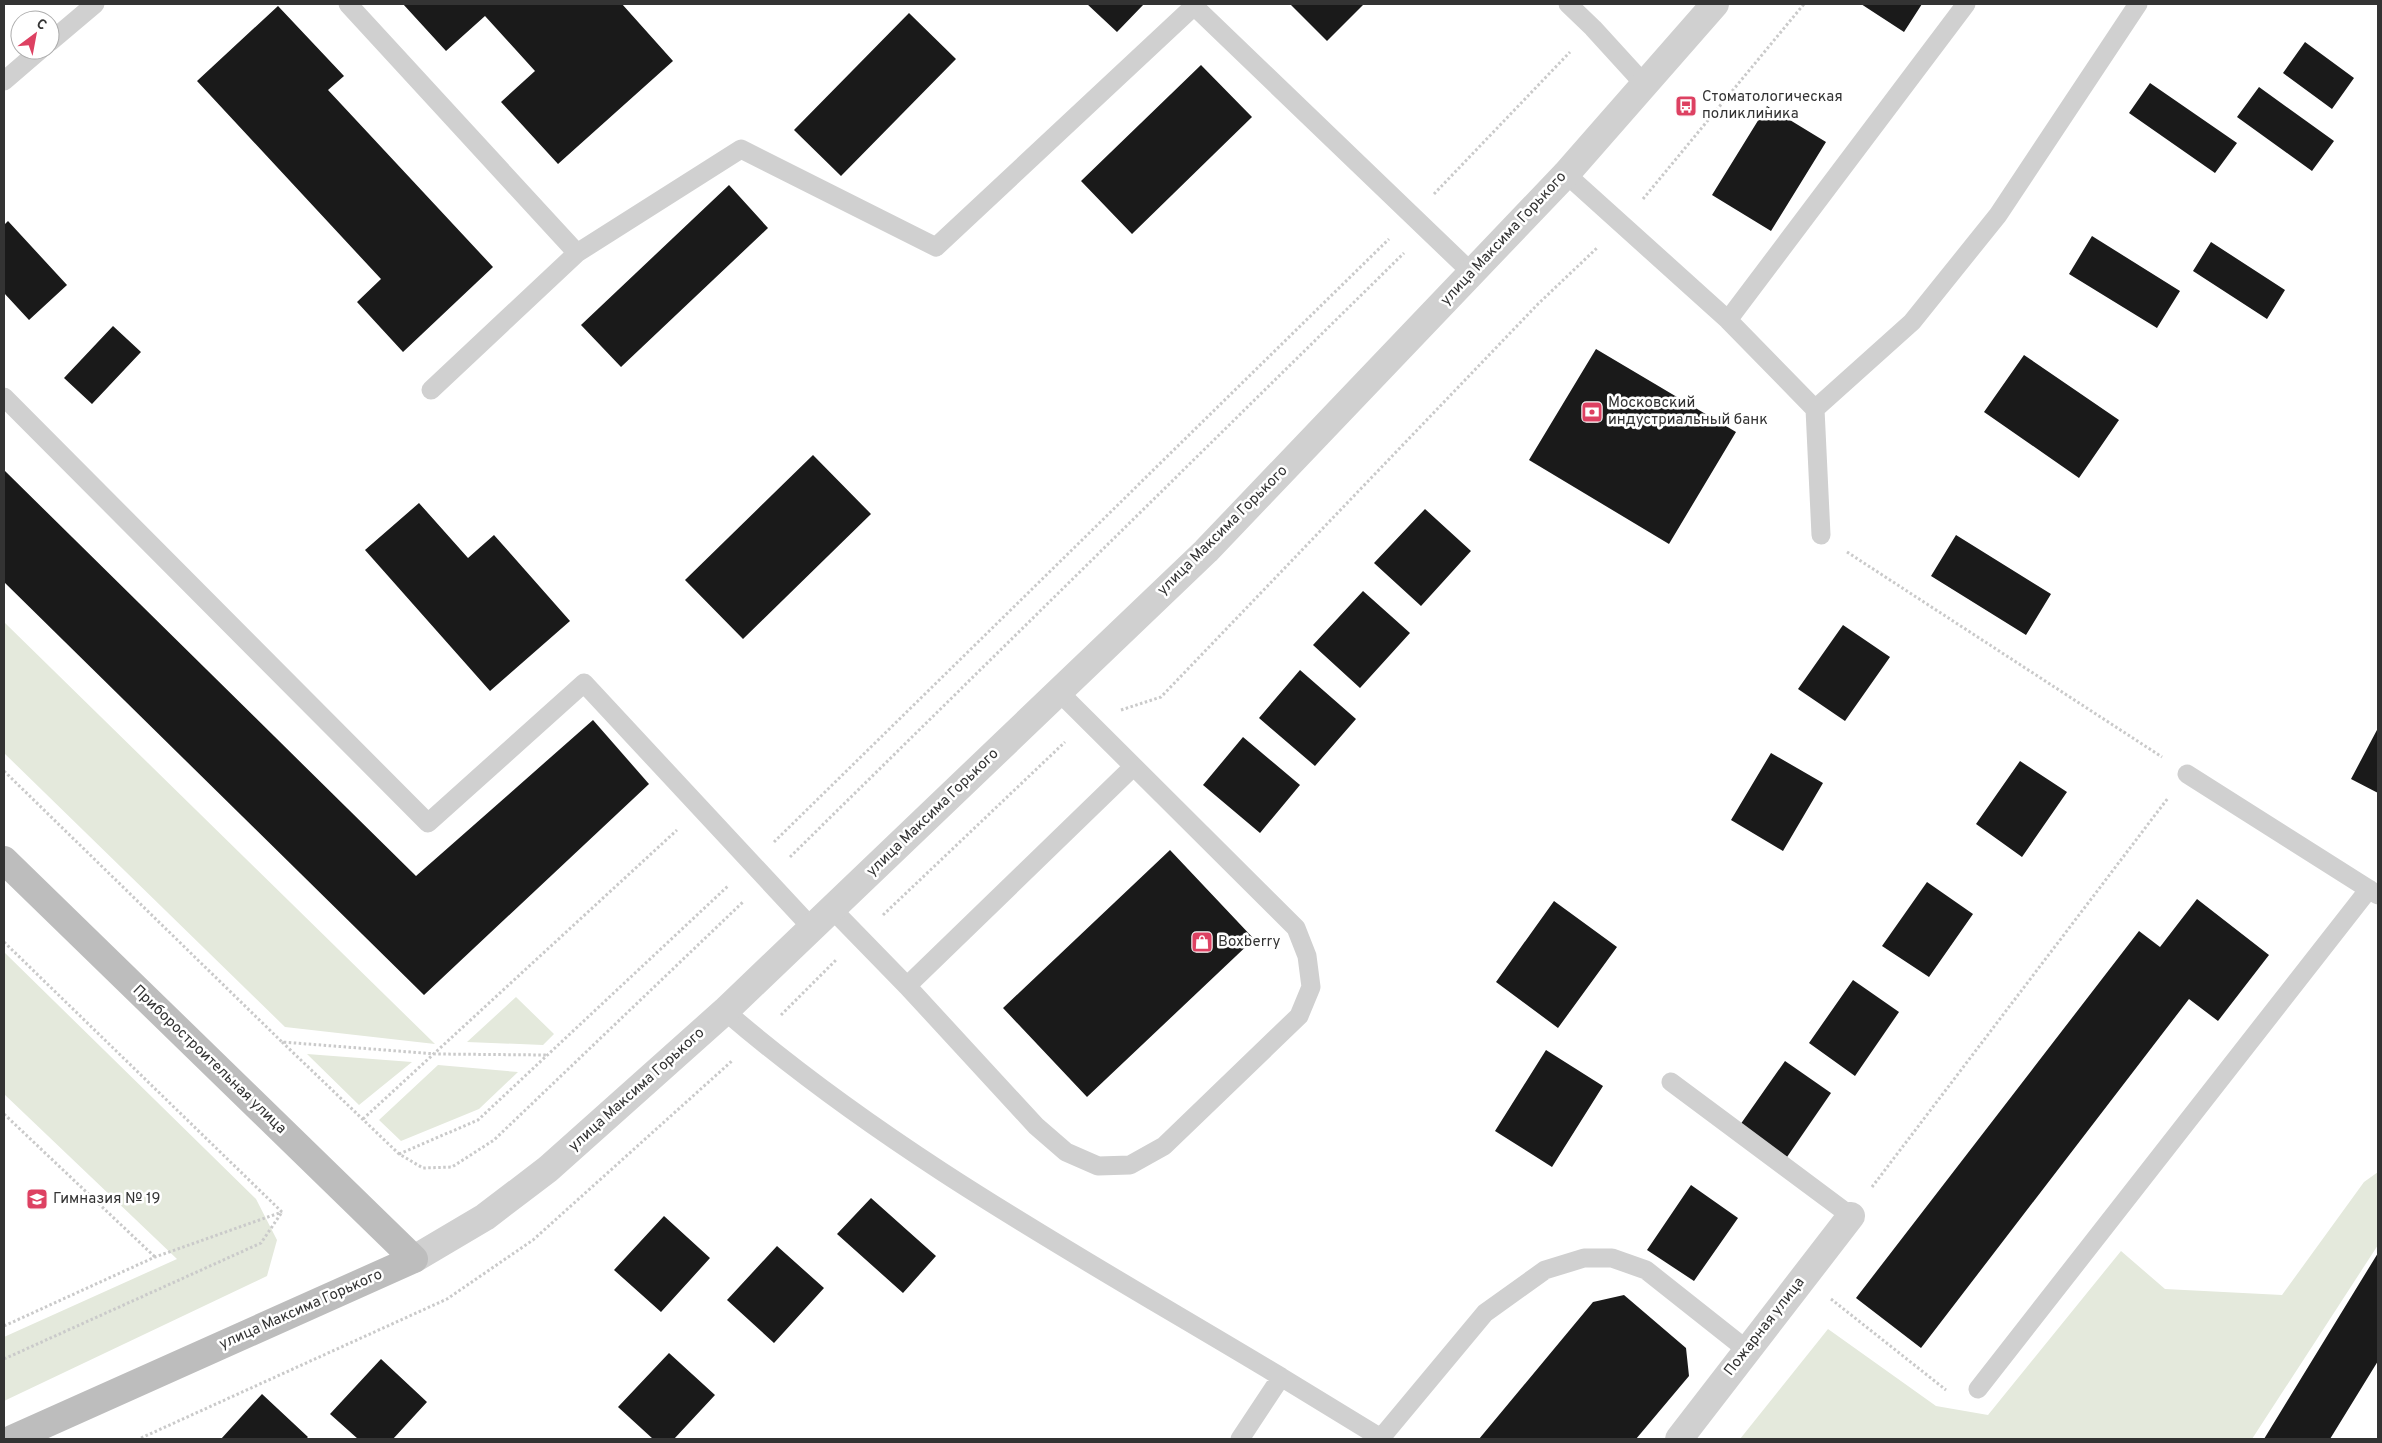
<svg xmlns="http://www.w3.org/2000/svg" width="2382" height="1443" viewBox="0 0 2382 1443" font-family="Overpass,sans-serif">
<rect width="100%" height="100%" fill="#fff"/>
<!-- green -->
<path fill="#e4e9dc" d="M 4,622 L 435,1044 L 285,1027 L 4,753 Z
M 4,952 L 256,1199 L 277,1240 L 267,1276 L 4,1401 L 4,1337 L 177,1259 L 4,1094 Z
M 516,997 L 554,1034 L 543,1045 L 467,1042 Z
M 307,1054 L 412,1062 L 359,1105 Z
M 438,1065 L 518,1072 L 479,1109 L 401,1141 L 379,1120 Z
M 2378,1172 L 2378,1245 L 2252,1439 L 1740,1439 L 1828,1329 L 1936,1406 L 1988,1415 L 2121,1251 L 2165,1289 L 2282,1295 L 2364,1182 Z"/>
<!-- building -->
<path fill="#1a1a1a" d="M 403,4 L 622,4 L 673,61 L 558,164 L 501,102 L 535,71 L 485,16 L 446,51 Z
M 1087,4 L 1144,4 L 1117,32 Z
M 1290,4 L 1364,4 L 1327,41 Z
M 1861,4 L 1922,4 L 1904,32 Z
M 278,6 L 344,76 L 328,90 L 493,267 L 403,352 L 357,302 L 381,279 L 197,81 Z
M 909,13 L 956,59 L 841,176 L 794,130 Z
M 2305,42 L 2354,78 L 2332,109 L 2283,73 Z
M 1201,65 L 1252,117 L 1132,234 L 1081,181 Z
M 2150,83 L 2237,143 L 2215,173 L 2129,113 Z
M 2259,87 L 2334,141 L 2312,171 L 2237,117 Z
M 1767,106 L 1826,142 L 1771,231 L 1712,195 Z
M 729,185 L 768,228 L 621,367 L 581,325 Z
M 8,221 L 67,285 L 29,320 L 4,293 L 4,225 Z
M 2092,236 L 2180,291 L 2157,328 L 2069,274 Z
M 2211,242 L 2285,290 L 2267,319 L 2193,271 Z
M 113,326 L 141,352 L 92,404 L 64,378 Z
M 1596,349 L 1736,432 L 1669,544 L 1529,460 Z
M 2024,355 L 2119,420 L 2079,478 L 1984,412 Z
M 813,455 L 871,514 L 743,639 L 685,580 Z
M 4,470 L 416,876 L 593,720 L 649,784 L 424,995 L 4,582 Z
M 419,503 L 468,558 L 494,535 L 570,621 L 490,691 L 365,550 Z
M 1425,509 L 1471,551 L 1421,606 L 1374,563 Z
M 1956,535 L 2051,594 L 2026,635 L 1931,576 Z
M 1363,591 L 1410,633 L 1360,688 L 1313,645 Z
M 1843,625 L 1890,657 L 1845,721 L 1798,689 Z
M 1300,670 L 1356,719 L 1315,766 L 1259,718 Z
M 2378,728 L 2378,793 L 2351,779 Z
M 1243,737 L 1300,785 L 1260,833 L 1203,785 Z
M 1771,753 L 1823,783 L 1783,851 L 1731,820 Z
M 2020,761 L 2067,792 L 2022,857 L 1976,824 Z
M 1170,850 L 1254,939 L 1087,1097 L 1003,1008 Z
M 1927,882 L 1973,914 L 1929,977 L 1882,946 Z
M 2197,899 L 2269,955 L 2218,1021 L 2189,999 L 1921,1348 L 1856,1298 L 2139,931 L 2160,947 Z
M 1554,901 L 1617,947 L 1558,1028 L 1496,982 Z
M 1853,980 L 1899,1012 L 1855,1076 L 1809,1043 Z
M 1546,1050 L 1603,1086 L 1552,1167 L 1495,1131 Z
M 1785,1061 L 1831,1093 L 1787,1157 L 1740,1125 Z
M 1691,1185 L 1738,1218 L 1694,1281 L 1647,1250 Z
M 871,1198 L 936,1256 L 903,1293 L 837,1234 Z
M 664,1216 L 710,1258 L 661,1312 L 614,1270 Z
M 777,1246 L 824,1288 L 774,1343 L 727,1300 Z
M 2378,1253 L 2378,1361 L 2330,1439 L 2264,1439 Z
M 1624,1295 L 1686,1348 L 1689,1376 L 1636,1439 L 1479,1439 L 1593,1302 Z
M 669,1353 L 715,1395 L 674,1439 L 653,1439 L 618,1407 Z
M 381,1359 L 427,1402 L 393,1439 L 358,1439 L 330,1414 Z
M 262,1394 L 308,1437 L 306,1439 L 221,1439 Z"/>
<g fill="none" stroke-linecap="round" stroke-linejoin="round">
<!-- path -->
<path stroke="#cacaca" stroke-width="3" stroke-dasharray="2.5 2.5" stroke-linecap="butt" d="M 1434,194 L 1570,52
M 1643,199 L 1804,4
M 1847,552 L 2162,757
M 1121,710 L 1161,697 L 1538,304 L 1598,247
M 4,771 L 282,1042 L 436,1054 L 547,1055
M 774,842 L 1389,239
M 790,857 L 1404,253
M 883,915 L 1065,742
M 4,942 L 282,1212
M 781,1015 L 837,959
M 282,1042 L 399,1154 L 423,1168 L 452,1167 L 494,1140 L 744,901
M 4,1114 L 155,1257
M 363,1119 L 677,830
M 399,1154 L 478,1120 L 728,886
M 1872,1187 L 2168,798
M 1831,1299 L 1946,1390
M 4,1326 L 155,1257 L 282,1212
M 4,1359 L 261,1243 L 282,1212
M 141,1438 L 447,1299 L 533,1240 L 733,1060"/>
<!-- service -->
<path stroke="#d0d0d0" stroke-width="19" d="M 348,4 L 577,253
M 1568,4 L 1593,28 L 1645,85
M 50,42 L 95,4
M 4,81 L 40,50
M 1566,174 L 1728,320 L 1815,409 L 1821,535
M 1728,320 L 1966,4
M 431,390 L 577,253 L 741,149 L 936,247 L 1194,6 L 1472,273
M 4,397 L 428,823 L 584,683 L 812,928
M 1815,409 L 1912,322 L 1998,215 L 2138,4
M 2187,774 L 2378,895
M 832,909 L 907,986 L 1036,1126 L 1066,1152 L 1098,1166 L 1130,1165 L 1164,1146 L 1299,1016 L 1311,987 L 1307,956 L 1296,928 L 1059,692
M 907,986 L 1133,767
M 725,1011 C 893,1156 1092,1263 1281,1377 L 1240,1439
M 1671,1082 L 1851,1216
M 1281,1377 L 1381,1438
M 1978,1389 L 2369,889
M 1380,1439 L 1485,1313 L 1545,1270 L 1584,1258 L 1612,1258 L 1646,1270 L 1747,1350"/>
<!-- minor -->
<path stroke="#d0d0d0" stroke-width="28" d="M 1679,1439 L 1851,1216"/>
<!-- tertiary -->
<path stroke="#d0d0d0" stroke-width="28" d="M 414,1259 L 485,1217 L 548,1169 L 725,1011 L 1206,551 L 1566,174 L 1715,4"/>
<!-- secondary -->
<path stroke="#bdbdbd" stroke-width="28" d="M 4,860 L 414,1259 L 12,1439"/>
</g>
<!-- icons -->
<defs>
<g id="bus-square" transform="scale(1.125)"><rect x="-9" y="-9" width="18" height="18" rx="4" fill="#dd4162" stroke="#fff"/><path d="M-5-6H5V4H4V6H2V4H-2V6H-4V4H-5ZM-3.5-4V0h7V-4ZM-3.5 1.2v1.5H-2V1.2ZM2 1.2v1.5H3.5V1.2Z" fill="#fff"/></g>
<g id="bank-square" transform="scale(1.125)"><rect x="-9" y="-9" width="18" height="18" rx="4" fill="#dd4162" stroke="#fff"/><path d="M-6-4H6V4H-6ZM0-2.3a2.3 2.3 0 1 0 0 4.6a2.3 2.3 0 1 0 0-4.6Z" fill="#fff"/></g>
<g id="shop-square" transform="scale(1.125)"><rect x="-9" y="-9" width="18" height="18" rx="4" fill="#dd4162" stroke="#fff"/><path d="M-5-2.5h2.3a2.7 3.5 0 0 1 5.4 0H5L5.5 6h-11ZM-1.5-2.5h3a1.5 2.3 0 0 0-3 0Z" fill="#fff"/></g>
<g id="school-square" transform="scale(1.125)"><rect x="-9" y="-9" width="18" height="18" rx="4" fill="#dd4162" stroke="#fff"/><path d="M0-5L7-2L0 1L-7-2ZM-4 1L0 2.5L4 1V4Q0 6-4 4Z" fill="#fff"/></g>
</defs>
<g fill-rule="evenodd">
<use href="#bus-square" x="1686" y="106"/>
<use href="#bank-square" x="1592" y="412"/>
<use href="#shop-square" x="1202" y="942"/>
<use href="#school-square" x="37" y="1199"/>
</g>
<g text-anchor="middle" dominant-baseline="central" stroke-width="5" stroke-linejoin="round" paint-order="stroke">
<!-- poi labels -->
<g font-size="15" fill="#333" stroke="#fff" text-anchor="start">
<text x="1702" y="97">Стоматологическая<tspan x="1702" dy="17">поликлиника</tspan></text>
<text x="1608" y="403">Московский<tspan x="1608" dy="17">индустриальный банк</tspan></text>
<text x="1218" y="942">Boxberry</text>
<text x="53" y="1199">Гимназия № 19</text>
</g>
<!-- street labels -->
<g font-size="15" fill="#333" stroke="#fff">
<text transform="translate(1504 239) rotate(-47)">улица Максима Горького</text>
<text transform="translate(1223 531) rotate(-45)">улица Максима Горького</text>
<text transform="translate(933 813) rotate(-44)">улица Максима Горького</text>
<text transform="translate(209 1060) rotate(44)">Приборостроительная улица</text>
<text transform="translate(637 1090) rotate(-42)">улица Максима Горького</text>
<text transform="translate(301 1310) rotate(-24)">улица Максима Горького</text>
<text transform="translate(1765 1327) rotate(-52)">Пожарная улица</text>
</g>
</g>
<!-- border -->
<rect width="2382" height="1443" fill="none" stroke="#333333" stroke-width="10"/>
<!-- north arrow -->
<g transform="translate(35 35) rotate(32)"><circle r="24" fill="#ffffff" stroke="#adadad"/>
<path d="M0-4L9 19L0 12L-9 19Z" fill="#dd4162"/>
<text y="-8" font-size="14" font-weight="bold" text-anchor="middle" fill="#333333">С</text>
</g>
</svg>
